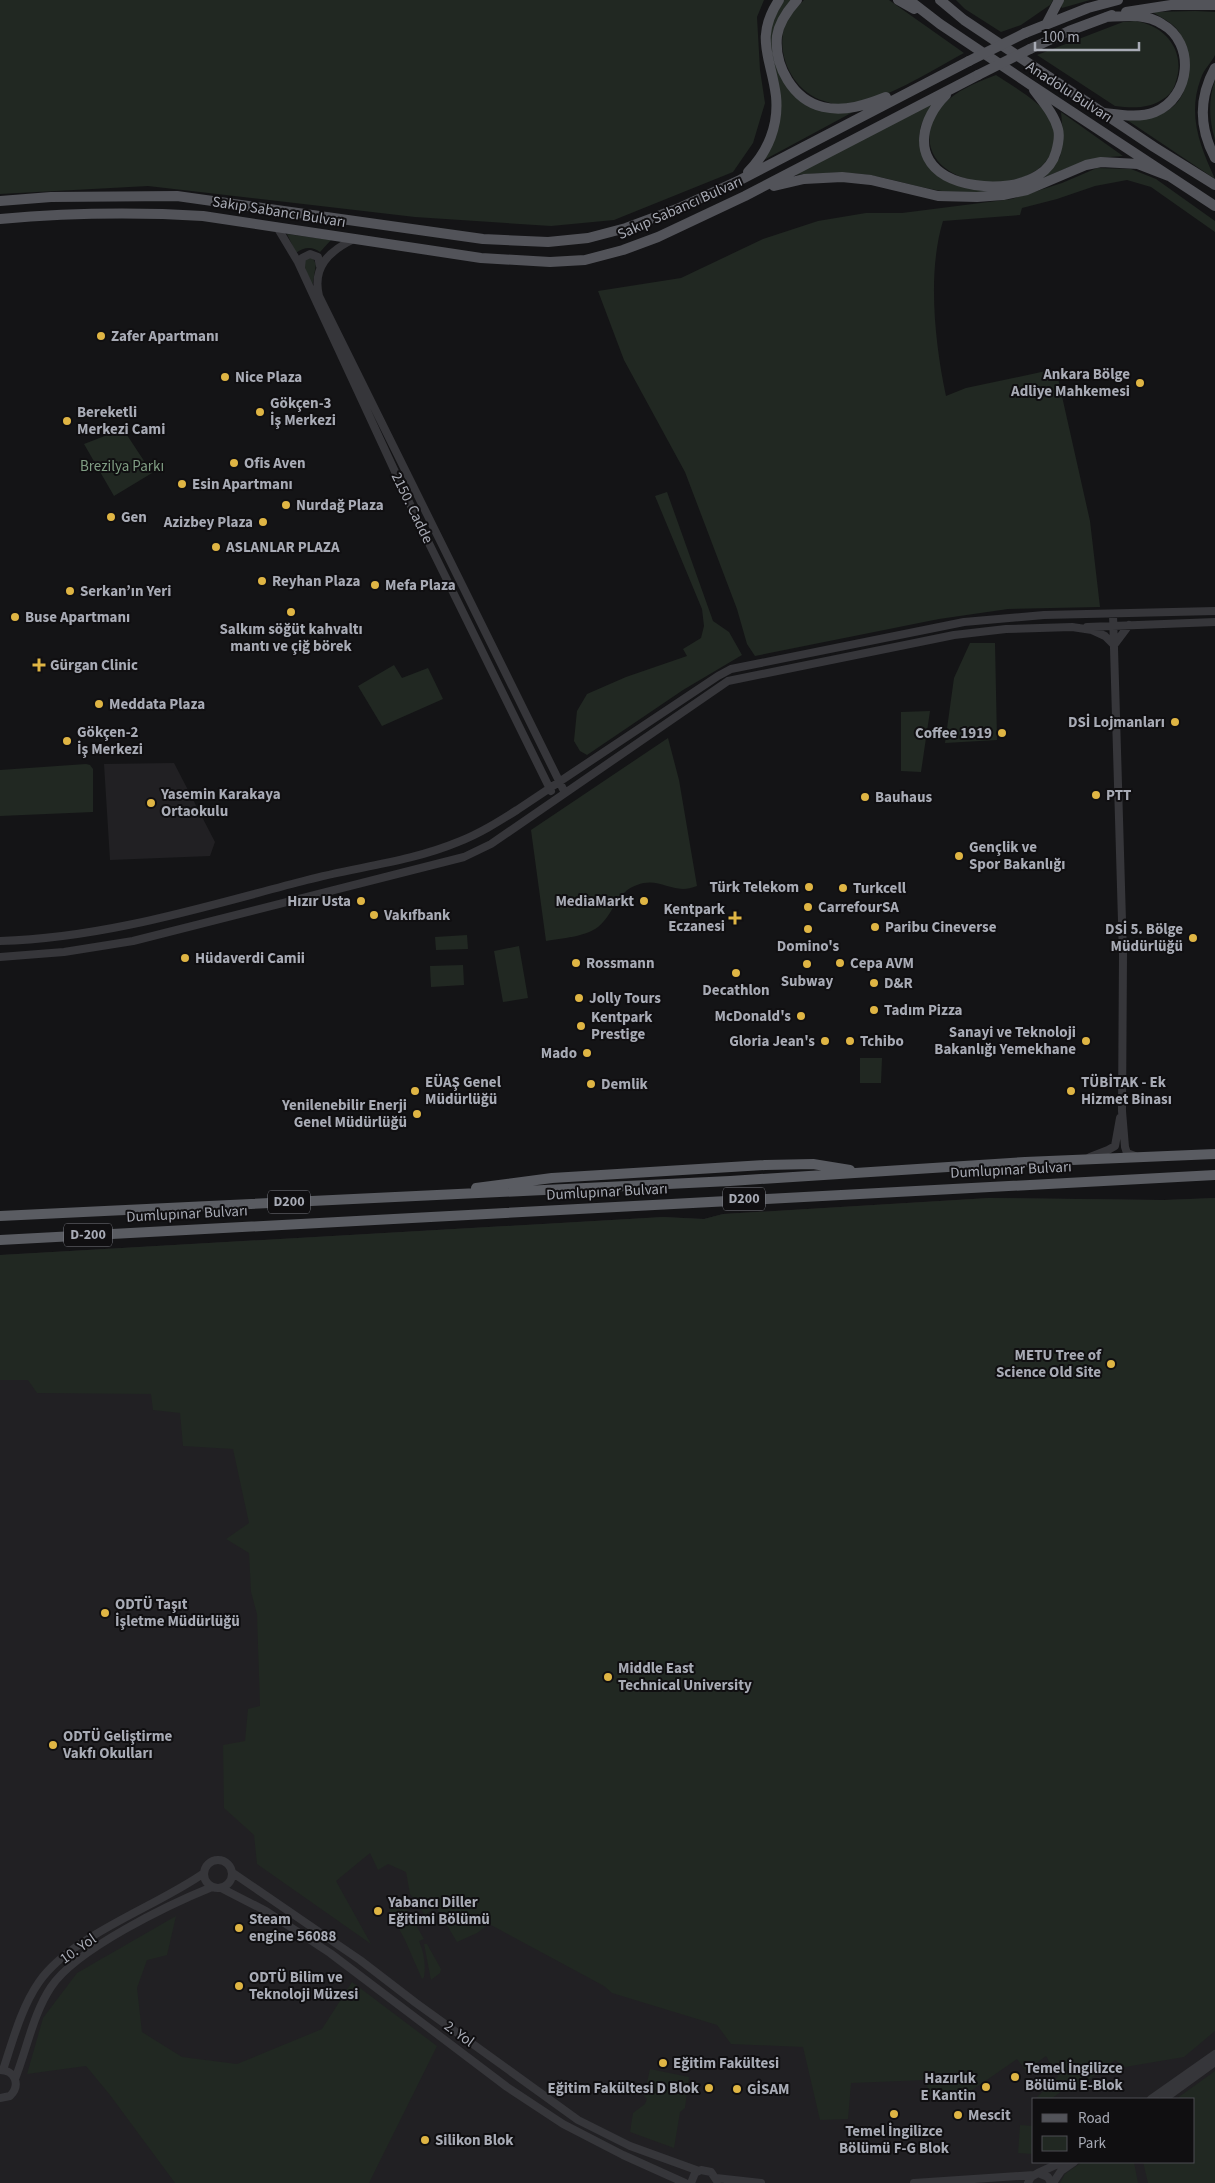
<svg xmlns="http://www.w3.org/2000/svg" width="1215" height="2183" viewBox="0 0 1215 2183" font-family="'Source Sans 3',sans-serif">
<rect width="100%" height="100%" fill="#141416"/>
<!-- built -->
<path fill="#212023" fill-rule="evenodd" d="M 174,763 L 215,842 L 210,856 L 110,860 L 104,764 Z
M 989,1198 L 1164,1200 L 1215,1198 L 1215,2183 L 0,2183 L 0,1255 L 663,1217 L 704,1219 L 723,1214 ZM 1034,2099 L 1194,2099 L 1194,2162 L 1034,2162 Z"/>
<!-- green -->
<path fill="#212822" d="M 0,0 L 764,0 L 757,17 L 760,70 L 765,103 L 753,143 L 733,172 L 614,220 L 551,226 L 415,217 L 148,186 L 0,194 Z
M 784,0 L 792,0 L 776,39 L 789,87 L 835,113 L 853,112 L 764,160 L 773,141 L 769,38 L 772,22 Z
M 804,0 L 889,0 L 964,53 C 927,73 888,99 846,106 C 839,107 831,103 824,101 C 791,91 772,49 788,17 C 792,11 799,5 804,0 Z
M 956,0 L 1053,0 L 1050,5 L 1021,25 L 1001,32 L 965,9 Z
M 1062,0 L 1090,0 L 1062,8 L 1060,4 Z
M 1195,11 L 1215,12 C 1215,21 1215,49 1215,55 C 1212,62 1204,69 1201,78 C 1187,115 1200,146 1215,179 L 1127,120 C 1139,119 1150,119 1161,114 C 1187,103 1189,79 1186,55 C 1184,45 1183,35 1175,27 C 1169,21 1159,16 1152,12 Z
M 1135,21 C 1165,25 1186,51 1176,81 C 1174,89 1170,95 1163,99 C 1149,109 1132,108 1115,106 L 1037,55 L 1123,22 Z
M 996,75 C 1011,85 1044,104 1051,120 C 1056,131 1056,143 1051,153 C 1030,200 921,189 930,131 C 935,99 969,85 996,75 Z
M 1215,80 L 1215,140 C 1209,120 1208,100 1215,80 Z
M 933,103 L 921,125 L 919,137 L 924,154 L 934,170 L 988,191 L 1049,172 L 1060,157 L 1063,135 L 1061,112 L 1123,156 C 1113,157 1102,157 1093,159 C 1057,169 1026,190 988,193 C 947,198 909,182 869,175 C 844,171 818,173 793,175 Z
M 1097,168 L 1131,169 L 1156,179 L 1215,221 L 1215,232 L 1151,187 L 1127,180 L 1095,186 L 1057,199 L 1022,208 L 1020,215 L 943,221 C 927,273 935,344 946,396 L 966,388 L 1046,371 L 1053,370 L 1057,374 L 1090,521 L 1100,607 L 1008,609 L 939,619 L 755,656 L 747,644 L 737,609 L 685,472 L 624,360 L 598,291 L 681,278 L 763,239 L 818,221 L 866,213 L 902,213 L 1012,199 L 1062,183 Z
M 287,234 L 331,240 L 320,252 C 312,246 304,247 296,253 Z
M 312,257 L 316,264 L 312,288 L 303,262 L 304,259 Z
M 123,429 L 152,473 L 114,496 L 84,444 Z
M 667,492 L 713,621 L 729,632 L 742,655 L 683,690 L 587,755 L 580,751 L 574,741 L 577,711 L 587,694 L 626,677 L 687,656 L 683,649 L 701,638 L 704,626 L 702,609 L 655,496 Z
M 970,643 L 995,643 L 997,740 L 945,743 L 954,678 Z
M 394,665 L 402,678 L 428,668 L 443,699 L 382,726 L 358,686 Z
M 930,711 L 921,772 L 901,771 L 901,712 Z
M 668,738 L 679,780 L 697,886 C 672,896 661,876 637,885 C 616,892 614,914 598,927 C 585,937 562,938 546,941 L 531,830 Z
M 86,764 L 90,765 L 93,769 L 93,812 L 0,816 L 0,770 Z
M 467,935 L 468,949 L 436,950 L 435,937 Z
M 519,946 L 528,998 L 503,1002 L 494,951 Z
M 463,965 L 464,985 L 431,987 L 430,966 Z
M 860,1058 L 882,1058 L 881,1083 L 860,1083 Z
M 989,1198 L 1164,1200 L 1215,1198 L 1215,2031 L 1184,2057 L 1125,2067 L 1115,2060 L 1077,2089 L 1070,2085 L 1051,2099 L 1035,2099 L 1058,2077 L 1046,2056 L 1026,2071 L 1017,2059 L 971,2091 L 929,2095 L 926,2080 L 851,2083 L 848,2119 L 820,2120 L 803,2047 L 731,2044 L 717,2025 L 612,1993 L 604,1986 L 489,1924 L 477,1933 L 457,1942 L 436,1907 L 425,1915 L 410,1894 L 406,1872 L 388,1864 L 378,1870 L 370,1853 L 336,1881 L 371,1944 L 257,1864 L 254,1835 L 224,1808 L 223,1745 L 245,1741 L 248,1709 L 260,1706 L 257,1614 L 251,1592 L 249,1553 L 226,1539 L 249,1523 L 233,1449 L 183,1446 L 180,1413 L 153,1410 L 151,1394 L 37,1393 L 28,1380 L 0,1380 L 0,1255 L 663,1217 L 704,1219 L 723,1214 Z
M 402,1901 L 424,1939 L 419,1941 C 424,1953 426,1964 424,1977 L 422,1979 L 405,1940 L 389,1910 Z
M 176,1916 L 167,1955 L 147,1960 L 137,1988 L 142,2032 L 182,2057 L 237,2064 L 322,2029 L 352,1982 L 437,2046 L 369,2183 L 175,2183 L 110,2095 L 86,2066 L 27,2074 L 43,2018 L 77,1973 Z
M 424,1944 L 427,1944 L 441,1969 L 440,1973 L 431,1980 Z
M 650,2069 L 689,2077 L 685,2108 L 680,2112 L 674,2148 L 630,2132 L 633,2113 L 645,2104 L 647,2099 L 644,2096 Z
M 1215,2071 L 1215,2183 L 1148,2183 L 1143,2162 L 1194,2162 L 1194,2099 L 1176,2099 Z
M 1020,2125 L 1034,2126 L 1032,2154 L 1018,2153 Z
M 1082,2162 L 1134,2162 L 1138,2183 L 1060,2183 L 1065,2174 Z"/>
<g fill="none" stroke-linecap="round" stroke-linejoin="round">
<!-- tertiary -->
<path stroke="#36363a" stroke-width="8" d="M 277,227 L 298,262 L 416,517 L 551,791
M 354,239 C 329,251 312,267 319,296 L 565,793
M 301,267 L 302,258 L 310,254 L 318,257 L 320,266
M 1113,614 L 1123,955 L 1122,1111 L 1125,1147 L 1127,1153 L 1135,1156
M 1087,627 L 1215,622
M 1114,645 L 1129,625
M 0,941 C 106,938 206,906 307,880 C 356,867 410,862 458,842 C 479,834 498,822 517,810 L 718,676 L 731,669 L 964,622 L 1044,615 L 1215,611
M 0,957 L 64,952 L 133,941 L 464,857 L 491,844 L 728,681 L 954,635 L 1006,629 L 1072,627 L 1092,630 L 1105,636 L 1114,645
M 1090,1157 L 1108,1150 L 1115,1146 L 1120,1118
M204 1874a14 14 0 1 1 28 0a14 14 0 1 1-28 0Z
M 233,1873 L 360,1960 L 416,2003 L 578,2120 L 630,2146 L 699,2171
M 221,1888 L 266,1911 L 330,1953 L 507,2087 L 563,2124 L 623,2155 L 685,2183
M 0,2070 C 15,2070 21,2085 10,2096 L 0,2098
M 3,2070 C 13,2040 21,2008 39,1982 C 72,1935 156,1907 204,1873
M 15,2079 C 27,2049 33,2014 51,1987 C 76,1949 170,1904 212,1887
M 1151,2099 L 1215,2054
M 1164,2099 L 1215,2062
M 1038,2173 L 1062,2162
M 716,2178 L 761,2183
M 691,2183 L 695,2173 L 701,2170 L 711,2172 L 717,2181
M 914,2183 L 1034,2175
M 1028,2183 L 1031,2177 L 1038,2173 L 1048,2177 L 1051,2183
M 1053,2183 L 1061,2171 L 1074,2162"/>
<!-- primary -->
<path stroke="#525359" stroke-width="10" d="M 797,0 C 788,10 779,23 777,36 C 774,66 793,100 823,107 C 845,112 866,105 886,97
M 898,0 L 914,9
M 909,0 L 940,24 L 1031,85 L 1215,206
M 940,0 L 964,20 L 1154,147 L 1215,185
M 1126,12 L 1171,5 L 1215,5
M 1047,23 L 1059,0
M 1025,33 L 1088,8 L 1118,0
M 1030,49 L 1069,31 L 1112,15
M 1215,68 C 1199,97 1199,128 1215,158
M 946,95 C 923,117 911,156 946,176 C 977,193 1045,192 1056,152 C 1058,145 1060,136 1058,129 C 1054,114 1043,102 1034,90
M 1105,113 C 1121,115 1140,118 1155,112 C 1191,97 1196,43 1162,24 C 1145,13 1125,16 1106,17
M 748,172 C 768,152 779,125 776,96 C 771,57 754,38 779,0
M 774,186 L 804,179 L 842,177 L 871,180 L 938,196 L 977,197 L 1003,195 L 1027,190 L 1086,165 L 1101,162 L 1138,164 L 1169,176
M 0,201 L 51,197 L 177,196 L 483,239 L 548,242 L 588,238 L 626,228 L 677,209 L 740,180 L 969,61
M 0,219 C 68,213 136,212 203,216 L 481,258 L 550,262 L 585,260 L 623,250 L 658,237 L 745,196 L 978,75"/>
<!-- trunk -->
<path stroke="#5a5c62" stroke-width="10" d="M 476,1188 L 552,1178 L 765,1165 L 813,1164 L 850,1170
M 0,1216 L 730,1181 L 1025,1162 L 1215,1154
M 0,1240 L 1215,1175"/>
<!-- primary-bridge -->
<path stroke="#525359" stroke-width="10" d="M 969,61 L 1025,33
M 978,75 L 1030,49"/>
</g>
<!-- markers -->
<g fill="#dfb544" stroke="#100f11" stroke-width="2">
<circle cx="101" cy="336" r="5"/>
<circle cx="225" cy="377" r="5"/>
<circle cx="1140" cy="383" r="5"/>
<circle cx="260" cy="412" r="5"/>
<circle cx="67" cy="421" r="5"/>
<circle cx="234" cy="463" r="5"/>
<circle cx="182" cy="484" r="5"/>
<circle cx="286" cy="505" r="5"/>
<circle cx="111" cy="517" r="5"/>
<circle cx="263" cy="522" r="5"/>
<circle cx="216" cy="547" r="5"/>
<circle cx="262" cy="581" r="5"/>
<circle cx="375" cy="585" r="5"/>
<circle cx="70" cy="591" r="5"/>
<circle cx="291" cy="612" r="5"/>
<circle cx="15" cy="617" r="5"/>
<path d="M36.5 657.5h5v5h5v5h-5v5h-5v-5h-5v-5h5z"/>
<circle cx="99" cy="704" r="5"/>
<circle cx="1175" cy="722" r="5"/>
<circle cx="1002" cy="733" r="5"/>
<circle cx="67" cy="741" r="5"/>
<circle cx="1096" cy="795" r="5"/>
<circle cx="865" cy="797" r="5"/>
<circle cx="151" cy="803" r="5"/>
<circle cx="959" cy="856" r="5"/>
<circle cx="809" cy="887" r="5"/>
<circle cx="843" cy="888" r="5"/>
<circle cx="361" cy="901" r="5"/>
<circle cx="644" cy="901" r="5"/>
<circle cx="808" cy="907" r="5"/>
<circle cx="374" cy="915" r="5"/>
<path d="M732.5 910.5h5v5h5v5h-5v5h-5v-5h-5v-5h5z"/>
<circle cx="875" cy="927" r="5"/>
<circle cx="808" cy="929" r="5"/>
<circle cx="1193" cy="938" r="5"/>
<circle cx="185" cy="958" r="5"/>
<circle cx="576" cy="963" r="5"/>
<circle cx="840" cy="963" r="5"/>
<circle cx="807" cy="964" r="5"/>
<circle cx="736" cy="973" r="5"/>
<circle cx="874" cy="983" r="5"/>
<circle cx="579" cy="998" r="5"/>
<circle cx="874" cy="1010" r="5"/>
<circle cx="801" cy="1016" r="5"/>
<circle cx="581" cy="1026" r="5"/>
<circle cx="825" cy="1041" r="5"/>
<circle cx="850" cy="1041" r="5"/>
<circle cx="1086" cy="1041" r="5"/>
<circle cx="587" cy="1053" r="5"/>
<circle cx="591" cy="1084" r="5"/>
<circle cx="415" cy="1091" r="5"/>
<circle cx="1071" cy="1091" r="5"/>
<circle cx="417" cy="1114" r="5"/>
<circle cx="1111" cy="1364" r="5"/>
<circle cx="105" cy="1613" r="5"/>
<circle cx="608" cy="1677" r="5"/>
<circle cx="53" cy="1745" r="5"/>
<circle cx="378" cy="1911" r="5"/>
<circle cx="239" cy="1928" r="5"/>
<circle cx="239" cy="1986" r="5"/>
<circle cx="663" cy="2063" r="5"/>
<circle cx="1015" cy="2077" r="5"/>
<circle cx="986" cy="2087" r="5"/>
<circle cx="709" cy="2088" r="5"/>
<circle cx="737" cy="2089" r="5"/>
<circle cx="894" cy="2114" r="5"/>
<circle cx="958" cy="2115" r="5"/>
<circle cx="425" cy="2140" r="5"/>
</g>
<g text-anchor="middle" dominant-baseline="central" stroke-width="4" stroke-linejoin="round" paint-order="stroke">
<!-- shield labels -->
<g fill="#100f11" stroke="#7a7c84" stroke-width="1">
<rect x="723" y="1187.5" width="42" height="23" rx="4"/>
<rect x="268" y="1190.5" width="42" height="23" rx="4"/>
<rect x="64" y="1223.5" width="48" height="23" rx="4"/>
</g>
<g font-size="14" font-weight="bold" fill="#a8abb5">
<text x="744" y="1199">D200</text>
<text x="289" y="1202">D200</text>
<text x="88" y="1235">D-200</text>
</g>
<!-- street labels -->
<g font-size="15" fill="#a8abb5" stroke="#100f11">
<text transform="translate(1069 92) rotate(33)">Anadolu Bulvarı</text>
<text transform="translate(680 208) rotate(-24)">Sakıp Sabancı Bulvarı</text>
<text transform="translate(279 212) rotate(9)">Sakıp Sabancı Bulvarı</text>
<text transform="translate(412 508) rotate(64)">2150. Cadde</text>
<text transform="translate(1011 1170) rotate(-3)">Dumlupınar Bulvarı</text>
<text transform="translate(607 1192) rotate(-3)">Dumlupınar Bulvarı</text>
<text transform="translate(187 1214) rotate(-3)">Dumlupınar Bulvarı</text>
<text transform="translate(78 1949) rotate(-35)">10. Yol</text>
<text transform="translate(459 2034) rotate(36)">2. Yol</text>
</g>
<!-- poi labels -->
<g font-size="15" font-weight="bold" fill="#a8abb5" stroke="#100f11" text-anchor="start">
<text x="111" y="336">Zafer Apartmanı</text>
<text x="1130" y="374" text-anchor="end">Ankara Bölge<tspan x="1130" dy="17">Adliye Mahkemesi</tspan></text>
<text x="235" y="377">Nice Plaza</text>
<text x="270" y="403">Gökçen-3<tspan x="270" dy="17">İş Merkezi</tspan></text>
<text x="77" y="412">Bereketli<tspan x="77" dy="17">Merkezi Cami</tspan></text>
<text x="244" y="463">Ofis Aven</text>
<text x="192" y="484">Esin Apartmanı</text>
<text x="296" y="505">Nurdağ Plaza</text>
<text x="121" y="517">Gen</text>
<text x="253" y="522" text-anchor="end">Azizbey Plaza</text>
<text x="226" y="547">ASLANLAR PLAZA</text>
<text x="272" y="581">Reyhan Plaza</text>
<text x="385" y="585">Mefa Plaza</text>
<text x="80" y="591">Serkan’ın Yeri</text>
<text x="25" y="617">Buse Apartmanı</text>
<text x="291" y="629" text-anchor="middle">Salkım söğüt kahvaltı<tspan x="291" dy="17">mantı ve çiğ börek</tspan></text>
<text x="50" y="665">Gürgan Clinic</text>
<text x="109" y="704">Meddata Plaza</text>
<text x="1165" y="722" text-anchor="end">DSİ Lojmanları</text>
<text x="77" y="732">Gökçen-2<tspan x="77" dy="17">İş Merkezi</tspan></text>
<text x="992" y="733" text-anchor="end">Coffee 1919</text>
<text x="161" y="794">Yasemin Karakaya<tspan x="161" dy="17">Ortaokulu</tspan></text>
<text x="1106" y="795">PTT</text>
<text x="875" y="797">Bauhaus</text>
<text x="969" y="847">Gençlik ve<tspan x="969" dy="17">Spor Bakanlığı</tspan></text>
<text x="799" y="887" text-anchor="end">Türk Telekom</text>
<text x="853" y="888">Turkcell</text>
<text x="351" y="901" text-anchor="end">Hızır Usta</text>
<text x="634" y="901" text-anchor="end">MediaMarkt</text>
<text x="818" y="907">CarrefourSA</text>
<text x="725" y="909" text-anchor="end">Kentpark<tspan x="725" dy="17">Eczanesi</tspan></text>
<text x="384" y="915">Vakıfbank</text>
<text x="885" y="927">Paribu Cineverse</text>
<text x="1183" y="929" text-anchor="end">DSİ 5. Bölge<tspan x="1183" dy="17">Müdürlüğü</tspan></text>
<text x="808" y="946" text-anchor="middle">Domino's</text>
<text x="195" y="958">Hüdaverdi Camii</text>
<text x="586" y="963">Rossmann</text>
<text x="850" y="963">Cepa AVM</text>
<text x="807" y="981" text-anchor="middle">Subway</text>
<text x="884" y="983">D&amp;R</text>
<text x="736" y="990" text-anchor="middle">Decathlon</text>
<text x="589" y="998">Jolly Tours</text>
<text x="884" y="1010">Tadım Pizza</text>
<text x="791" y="1016" text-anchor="end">McDonald's</text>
<text x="591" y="1017">Kentpark<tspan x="591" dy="17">Prestige</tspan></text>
<text x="1076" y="1032" text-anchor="end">Sanayi ve Teknoloji<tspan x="1076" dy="17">Bakanlığı Yemekhane</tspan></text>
<text x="815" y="1041" text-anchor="end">Gloria Jean's</text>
<text x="860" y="1041">Tchibo</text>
<text x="577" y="1053" text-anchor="end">Mado</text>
<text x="425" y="1082">EÜAŞ Genel<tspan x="425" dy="17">Müdürlüğü</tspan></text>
<text x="1081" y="1082">TÜBİTAK - Ek<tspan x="1081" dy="17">Hizmet Binası</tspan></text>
<text x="601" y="1084">Demlik</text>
<text x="407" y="1105" text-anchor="end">Yenilenebilir Enerji<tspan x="407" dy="17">Genel Müdürlüğü</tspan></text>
<text x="1101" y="1355" text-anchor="end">METU Tree of<tspan x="1101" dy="17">Science Old Site</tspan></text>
<text x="115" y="1604">ODTÜ Taşıt<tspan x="115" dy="17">İşletme Müdürlüğü</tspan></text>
<text x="618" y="1668">Middle East<tspan x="618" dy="17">Technical University</tspan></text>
<text x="63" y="1736">ODTÜ Geliştirme<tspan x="63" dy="17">Vakfı Okulları</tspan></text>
<text x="388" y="1902">Yabancı Diller<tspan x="388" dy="17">Eğitimi Bölümü</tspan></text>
<text x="249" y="1919">Steam<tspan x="249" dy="17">engine 56088</tspan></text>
<text x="249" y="1977">ODTÜ Bilim ve<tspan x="249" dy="17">Teknoloji Müzesi</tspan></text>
<text x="673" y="2063">Eğitim Fakültesi</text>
<text x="1025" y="2068">Temel İngilizce<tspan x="1025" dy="17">Bölümü E-Blok</tspan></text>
<text x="976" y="2078" text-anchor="end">Hazırlık<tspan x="976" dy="17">E Kantin</tspan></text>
<text x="699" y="2088" text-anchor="end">Eğitim Fakültesi D Blok</text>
<text x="747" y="2089">GİSAM</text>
<text x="968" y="2115">Mescit</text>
<text x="894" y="2131" text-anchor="middle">Temel İngilizce<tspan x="894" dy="17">Bölümü F-G Blok</tspan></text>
<text x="435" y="2140">Silikon Blok</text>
</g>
<!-- park labels -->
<g font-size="15" fill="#809e84" stroke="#100f11">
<text x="122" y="466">Brezilya Parkı</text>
</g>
</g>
<!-- legend -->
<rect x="1032" y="2098" width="162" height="65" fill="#100f11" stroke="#4d4d53"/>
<rect x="1042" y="2114" width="25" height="8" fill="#525359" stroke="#4d4d53"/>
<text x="1078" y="2123" font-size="15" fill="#a8abb5">Road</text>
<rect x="1042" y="2136" width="25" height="15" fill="#212822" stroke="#4d4d53"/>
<text x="1078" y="2148" font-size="15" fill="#a8abb5">Park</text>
<!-- scale -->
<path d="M1035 42v8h104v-8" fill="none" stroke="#a8abb5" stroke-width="2.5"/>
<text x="1042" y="42" font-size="15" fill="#a8abb5" stroke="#100f11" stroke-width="4" paint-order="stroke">100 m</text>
</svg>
